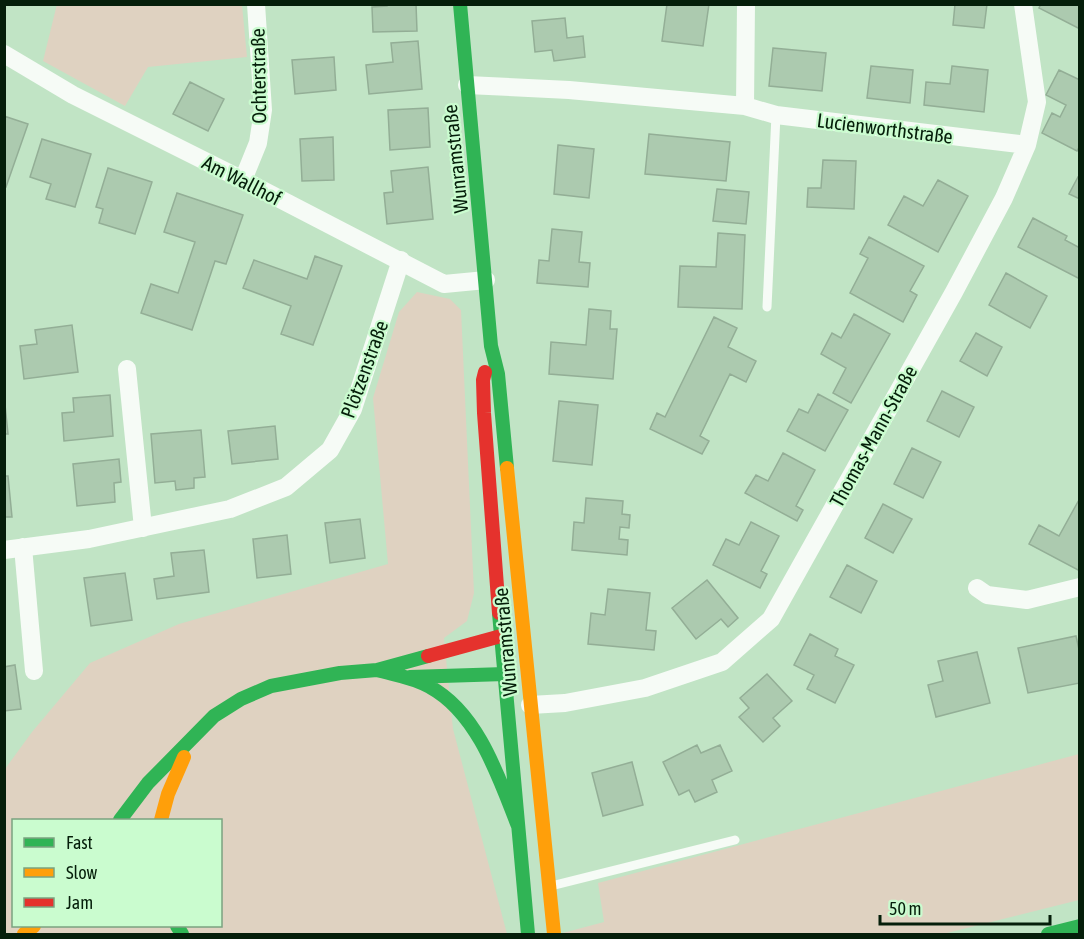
<svg xmlns="http://www.w3.org/2000/svg" width="1084" height="939" viewBox="0 0 1084 939" font-family="'Asap Condensed',sans-serif">
<rect width="100%" height="100%" fill="#c1e4c5"/>
<!-- grass -->
<path fill="#dfd2c1" fill-rule="evenodd" d="M 57,4 L 242,5 L 247,57 L 148,67 L 125,106 L 43,61 Z
M 417,292 L 450,299 L 461,310 L 474,593 L 467,621 L 444,638 L 453,729 L 507,934 L 5,934 L 5,769 L 32,732 L 90,663 L 179,624 L 388,564 L 373,398 L 399,312 ZM 14,820 L 220,820 L 220,926 L 14,926 Z
M 1079,754 L 1079,900 L 943,934 L 559,934 L 604,922 L 598,883 Z"/>
<!-- building -->
<path fill="#accaaf" stroke="#93ae96" stroke-width="1.5" d="M 387,4 L 416,4 L 417,31 L 373,32 L 372,7 L 387,6 Z
M 667,4 L 709,4 L 703,46 L 662,41 Z
M 955,4 L 987,4 L 984,28 L 953,25 Z
M 1041,4 L 1080,4 L 1080,29 L 1039,8 Z
M 565,18 L 567,38 L 583,36 L 585,57 L 554,61 L 552,50 L 535,52 L 532,21 Z
M 418,41 L 422,89 L 369,94 L 366,65 L 393,62 L 391,43 Z
M 773,48 L 826,53 L 822,91 L 769,86 Z
M 334,57 L 336,90 L 295,94 L 292,60 Z
M 871,66 L 913,70 L 910,103 L 867,98 Z
M 952,66 L 988,70 L 984,112 L 924,105 L 926,82 L 950,84 Z
M 1059,70 L 1080,80 L 1080,146 L 1077,151 L 1042,133 L 1052,113 L 1060,117 L 1066,105 L 1046,95 Z
M 190,82 L 224,99 L 208,131 L 173,114 Z
M 428,108 L 430,147 L 390,150 L 388,110 Z
M 4,116 L 28,124 L 6,187 L 4,186 Z
M 649,134 L 730,142 L 726,181 L 645,174 Z
M 333,137 L 334,180 L 302,181 L 300,139 Z
M 42,139 L 91,154 L 75,207 L 46,199 L 51,184 L 30,177 Z
M 558,145 L 594,149 L 589,198 L 554,194 Z
M 823,160 L 856,161 L 854,209 L 807,207 L 808,188 L 821,188 Z
M 428,167 L 433,219 L 387,224 L 384,193 L 393,192 L 391,171 Z
M 108,168 L 152,182 L 135,234 L 99,223 L 103,209 L 96,207 Z
M 1078,177 L 1080,178 L 1080,199 L 1069,194 Z
M 938,180 L 968,196 L 938,252 L 888,225 L 904,196 L 923,206 Z
M 717,189 L 749,192 L 746,224 L 713,221 Z
M 177,193 L 243,215 L 226,264 L 215,261 L 192,330 L 141,313 L 151,284 L 178,293 L 195,242 L 164,232 Z
M 1033,218 L 1067,236 L 1065,240 L 1080,248 L 1080,279 L 1018,247 Z
M 552,229 L 582,232 L 579,262 L 590,263 L 588,287 L 537,283 L 539,260 L 549,261 Z
M 718,233 L 745,235 L 742,309 L 678,307 L 680,266 L 716,267 Z
M 869,237 L 924,266 L 910,291 L 917,295 L 903,322 L 850,293 L 868,258 L 860,254 Z
M 315,256 L 342,266 L 313,345 L 281,334 L 291,306 L 243,288 L 254,260 L 307,279 Z
M 1006,273 L 1047,296 L 1030,328 L 989,305 Z
M 589,309 L 611,311 L 610,329 L 617,329 L 613,379 L 549,374 L 551,342 L 586,345 Z
M 854,314 L 890,334 L 851,403 L 833,393 L 846,368 L 821,354 L 832,333 L 841,338 Z
M 714,317 L 737,328 L 728,347 L 756,361 L 746,382 L 730,374 L 700,436 L 709,441 L 702,454 L 650,429 L 657,413 L 665,417 Z
M 72,325 L 78,372 L 24,379 L 20,346 L 37,344 L 35,330 Z
M 976,333 L 1002,347 L 987,376 L 960,361 Z
M 942,391 L 974,407 L 959,437 L 927,421 Z
M 818,394 L 848,410 L 825,451 L 787,431 L 799,409 L 808,413 Z
M 4,395 L 8,434 L 4,434 Z
M 110,395 L 113,436 L 64,441 L 62,413 L 74,412 L 73,398 Z
M 559,401 L 598,405 L 592,465 L 553,461 Z
M 275,426 L 278,459 L 232,464 L 228,431 Z
M 201,430 L 205,477 L 194,478 L 194,488 L 176,490 L 175,481 L 155,483 L 151,434 Z
M 912,448 L 941,462 L 923,498 L 894,484 Z
M 783,453 L 815,470 L 796,506 L 803,510 L 797,521 L 745,493 L 756,475 L 768,481 Z
M 119,459 L 121,482 L 114,483 L 115,502 L 77,506 L 73,464 Z
M 4,476 L 8,476 L 12,517 L 4,517 Z
M 586,498 L 623,501 L 622,514 L 630,515 L 629,528 L 620,527 L 619,539 L 628,540 L 627,555 L 572,550 L 574,522 L 584,523 Z
M 1080,498 L 1080,571 L 1029,544 L 1039,525 L 1059,536 Z
M 883,504 L 912,519 L 893,553 L 865,538 Z
M 360,519 L 365,558 L 330,563 L 325,523 Z
M 751,522 L 779,536 L 761,571 L 767,574 L 760,588 L 713,565 L 726,539 L 739,545 Z
M 287,535 L 291,574 L 257,578 L 253,539 Z
M 204,550 L 209,592 L 157,599 L 154,579 L 174,576 L 171,553 Z
M 847,565 L 877,581 L 861,613 L 830,597 Z
M 125,573 L 132,620 L 91,626 L 84,578 Z
M 707,580 L 738,618 L 728,627 L 721,619 L 696,639 L 672,608 Z
M 608,589 L 650,593 L 646,630 L 656,631 L 654,650 L 588,644 L 591,613 L 605,615 Z
M 810,634 L 838,649 L 835,656 L 854,665 L 835,703 L 807,689 L 814,675 L 794,665 Z
M 1076,636 L 1080,654 L 1080,683 L 1028,693 L 1018,648 Z
M 977,652 L 990,703 L 936,717 L 928,685 L 943,681 L 938,661 Z
M 15,665 L 21,709 L 4,711 L 4,667 Z
M 767,674 L 792,701 L 773,718 L 780,726 L 763,742 L 739,717 L 749,708 L 740,698 Z
M 697,745 L 701,753 L 720,745 L 732,771 L 712,780 L 717,792 L 695,802 L 689,790 L 679,795 L 663,762 Z
M 632,762 L 643,805 L 603,816 L 592,773 Z"/>
<g fill="none" stroke-linecap="round" stroke-linejoin="round">
<!-- lane -->
<path stroke="#f6fbf6" stroke-width="9" d="M 767,307 L 776,115
M 551,886 L 735,840"/>
<!-- street -->
<path stroke="#f6fbf6" stroke-width="18" d="M 4,54 L 73,95 L 243,180 L 444,284 L 486,280
M 467,85 L 569,90 L 745,106 L 776,115 L 1027,145
M 745,106 L 746,4
M 243,180 L 258,143 L 263,110 L 256,4
M 127,369 L 143,528
M 23,547 L 34,671
M 4,550 L 89,539 L 230,509 L 286,487 L 330,450 L 353,409 L 401,260
M 977,588 L 987,595 L 1027,600 L 1080,587
M 530,705 L 565,703 L 645,688 L 722,662 L 771,619 L 954,292 L 1004,198 L 1027,145 L 1037,102 L 1023,4"/>
<!-- fast -->
<path stroke="#30b455" stroke-width="14" d="M 460,4 L 491,346 L 498,374 L 507,468
M 499,613 L 528,934
M 377,670 C 395,675 413,677 430,687 C 478,713 499,778 518,826
M 410,677 L 505,674
M 120,820 L 148,783 L 214,716 L 241,699 L 271,686 L 340,673 L 377,670 L 428,656
M 177,926 L 182,934
M 1048,934 L 1080,926"/>
<!-- slow -->
<path stroke="#ff9f0a" stroke-width="14" d="M 507,468 L 554,934
M 161,820 L 168,794 L 184,757
M 24,934 L 34,926"/>
<!-- jam -->
<path stroke="#e5322d" stroke-width="14" d="M 485,372 L 483,380 L 484,413 L 499,613
M 428,656 L 501,636"/>
</g>
<g text-anchor="middle" dominant-baseline="central" stroke-width="4.5" stroke-linejoin="round" paint-order="stroke">
<!-- street labels -->
<g font-size="20" fill="#051e0a" stroke="#cafccf">
<text transform="translate(258 76) rotate(-91)">Ochterstraße</text>
<text transform="translate(885 128) rotate(7)">Lucienworthstraße</text>
<text transform="translate(455 159) rotate(-96)">Wunramstraße</text>
<text transform="translate(242 180) rotate(27)">Am Wallhof</text>
<text transform="translate(364 369) rotate(-70)">Plötzenstraße</text>
<text transform="translate(873 436) rotate(-61)">Thomas-Mann-Straße</text>
<text transform="translate(505 642) rotate(-95)">Wunramstraße</text>
</g>
</g>
<!-- border -->
<rect width="1084" height="939" fill="none" stroke="#051e0a" stroke-width="12"/>
<!-- legend -->
<rect x="12" y="819" width="210" height="108" fill="#cafccf" stroke="#7ba380" stroke-width="1.5"/>
<rect x="24" y="838" width="30" height="9" fill="#30b455" stroke="#7ba380" stroke-width="1.5"/>
<text x="66" y="849" font-size="18" fill="#051e0a">Fast</text>
<rect x="24" y="868" width="30" height="9" fill="#ff9f0a" stroke="#7ba380" stroke-width="1.5"/>
<text x="66" y="879" font-size="18" fill="#051e0a">Slow</text>
<rect x="24" y="898" width="30" height="9" fill="#e5322d" stroke="#7ba380" stroke-width="1.5"/>
<text x="66" y="909" font-size="18" fill="#051e0a">Jam</text>
<!-- scale -->
<path d="M880 915v9h170v-9" fill="none" stroke="#051e0a" stroke-width="3"/>
<text x="889" y="915" font-size="18" fill="#051e0a" stroke="#cafccf" stroke-width="4.5" paint-order="stroke">50 m</text>
</svg>
